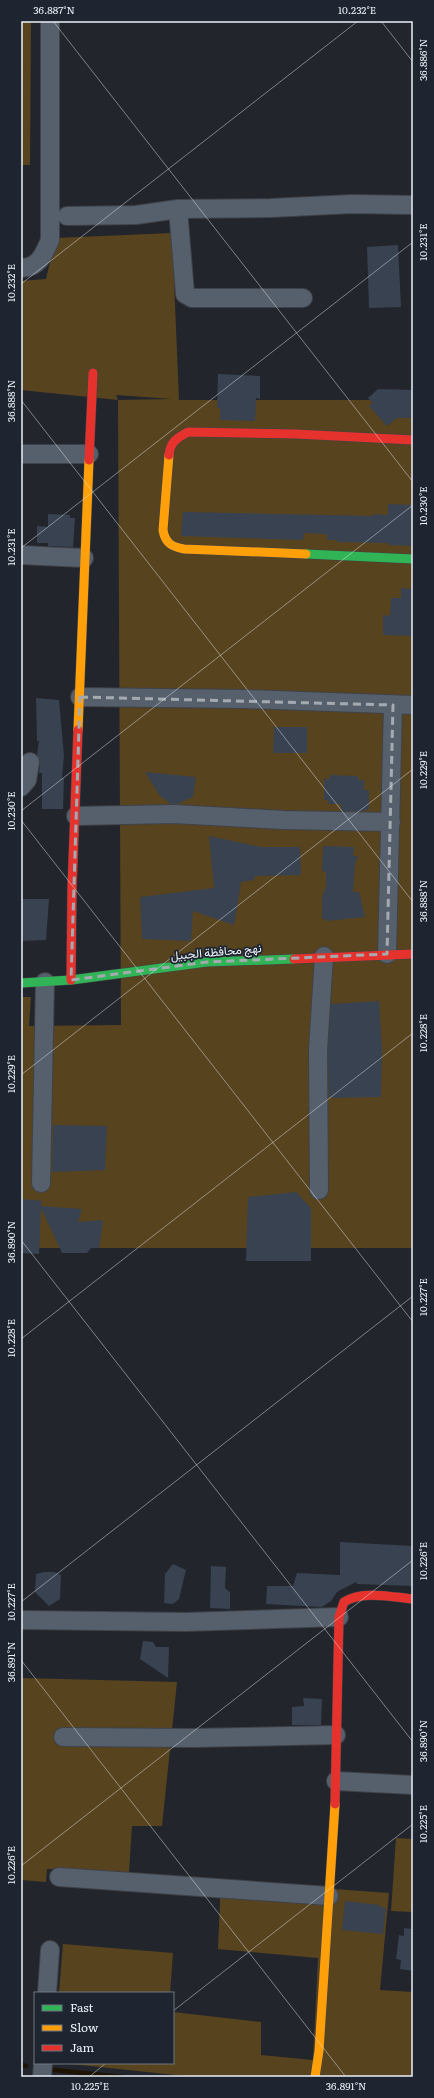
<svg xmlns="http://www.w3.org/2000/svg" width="434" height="2098" viewBox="0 0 434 2098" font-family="Literata,Vazirmatn,serif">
<rect width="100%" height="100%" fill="#22262c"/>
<!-- green -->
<path fill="#58431f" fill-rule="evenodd" d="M 21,21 L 31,21 L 30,165 L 21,165 Z
M 172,233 L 179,400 L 413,400 L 413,1248 L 21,1248 L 21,997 L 31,997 L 29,1026 L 121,1025 L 118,400 L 21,390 L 21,281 L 46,279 L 56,238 ZM 116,395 L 172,399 L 118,400 Z
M 21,1678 L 177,1682 L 162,1826 L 132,1826 L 129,1872 L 47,1869 L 46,1882 L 21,1880 Z
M 396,1838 L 413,1839 L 413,1912 L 391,1911 Z
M 221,1881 L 389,1893 L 380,1990 L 413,1992 L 413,2077 L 194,2077 L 62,2063 L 173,2063 L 173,2012 L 261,2022 L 261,2055 L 313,2060 L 318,1958 L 218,1949 Z
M 63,1944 L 173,1953 L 170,1993 L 59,1993 Z"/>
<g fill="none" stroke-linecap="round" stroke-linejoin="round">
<!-- stream -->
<path stroke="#1f1304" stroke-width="4.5" d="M 21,2065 L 26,2066
M 54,2070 L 122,2077"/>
</g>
<!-- building -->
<path fill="#384250" d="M 398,245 L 401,307 L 369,308 L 367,247 Z
M 218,374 L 260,376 L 260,399 L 256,398 L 255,421 L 220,420 L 220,408 L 217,408 Z
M 378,389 L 413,390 L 413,418 L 397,418 L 387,426 L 369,406 L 373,403 L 368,398 Z
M 388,504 L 413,505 L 413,546 L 388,545 L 388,543 L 337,542 L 337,540 L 327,540 L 327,534 L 304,533 L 303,540 L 181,536 L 183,512 L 373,516 L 373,514 L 388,515 Z
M 48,514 L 70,515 L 70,518 L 75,518 L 73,547 L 48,546 L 48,543 L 37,543 L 37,526 L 48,527 Z
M 401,588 L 413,589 L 413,636 L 383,635 L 383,615 L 390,616 L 391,598 L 401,598 Z
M 36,698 L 59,700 L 64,756 L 62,778 L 64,778 L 63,809 L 42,809 L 42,773 L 39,773 L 40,763 L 37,755 L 39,741 L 37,741 Z
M 274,727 L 307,727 L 307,753 L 273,753 Z
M 145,772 L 196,777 L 193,797 L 177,804 L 171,804 L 160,796 Z
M 330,775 L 358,776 L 358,780 L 364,780 L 364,790 L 369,790 L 369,809 L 364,811 L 341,811 L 341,804 L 328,804 L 328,800 L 324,800 L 324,778 L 329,780 Z
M 209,836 L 261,847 L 300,847 L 301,875 L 255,876 L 254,880 L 241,882 L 234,925 L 193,911 L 191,941 L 142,939 L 140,897 L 214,888 Z
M 323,846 L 354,847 L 353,856 L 358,856 L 355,864 L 353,892 L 359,892 L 365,917 L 326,921 L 326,919 L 322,919 L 322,897 L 326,886 L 326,872 L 322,871 Z
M 21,899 L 49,899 L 46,940 L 21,941 Z
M 379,1001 L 382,1048 L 381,1097 L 329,1098 L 328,1050 L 331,1004 Z
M 53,1125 L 107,1126 L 105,1170 L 52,1172 Z
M 296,1192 L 311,1208 L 311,1261 L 246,1261 L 248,1197 Z
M 21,1199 L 42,1201 L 41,1206 L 82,1209 L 78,1222 L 103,1220 L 99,1248 L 91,1248 L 87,1253 L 62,1253 L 41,1208 L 39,1254 L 21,1253 Z
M 340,1542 L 413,1546 L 413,1586 L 357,1584 L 356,1582 L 337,1592 L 331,1601 L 322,1607 L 266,1604 L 267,1586 L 293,1586 L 297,1573 L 340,1575 Z
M 173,1564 L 186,1570 L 179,1599 L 173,1604 L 164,1603 L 165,1574 Z
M 211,1566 L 226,1567 L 225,1588 L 230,1592 L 230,1609 L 210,1608 Z
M 44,1572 L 54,1572 L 61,1575 L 60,1599 L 49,1606 L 35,1592 L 36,1574 Z
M 143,1641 L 153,1642 L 156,1647 L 169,1647 L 168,1678 L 140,1659 Z
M 303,1698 L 322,1699 L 321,1725 L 292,1725 L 292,1707 L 304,1706 Z
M 345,1901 L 380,1905 L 380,1907 L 386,1908 L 383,1934 L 342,1930 Z
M 404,1928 L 413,1929 L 413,1971 L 400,1969 L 401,1960 L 396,1959 L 399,1935 L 404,1936 Z"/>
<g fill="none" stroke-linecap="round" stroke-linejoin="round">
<!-- street casing -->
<g stroke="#3f4248" stroke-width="20">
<path id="street" d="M 178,209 L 185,294 L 192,298 L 303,298
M 67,216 L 136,215 L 178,209 L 271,208 L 352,204 L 413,205
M 21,268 C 39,268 44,254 50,240 L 50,21
M 21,454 L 89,454
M 21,555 L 84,558
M 80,697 L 244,699 L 413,705
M 21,787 L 27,780 L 30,762
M 76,816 L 174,814 L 284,820 L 391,822
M 387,954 L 393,705
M 41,1183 L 45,982
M 319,1190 L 318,1050 L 324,956
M 21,1620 L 186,1622 L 339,1617
M 63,1737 L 192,1738 L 336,1735
M 336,1781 L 413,1785
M 59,1877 L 329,1896
M 47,1993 L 50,1950
M 42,2077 L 43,2063"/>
</g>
<!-- fast casing -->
<g stroke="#3f4248" stroke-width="10">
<path id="fast" d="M 306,554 L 413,559
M 21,983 L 71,980 L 207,962 L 294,959"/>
</g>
<!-- slow casing -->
<g stroke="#3f4248" stroke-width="10">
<path id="slow" d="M 169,455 L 163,530 C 165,543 172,547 184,549 L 306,554
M 78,730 L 89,460
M 315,2077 L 319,2051 L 335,1804"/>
</g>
<!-- jam casing -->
<g stroke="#3f4248" stroke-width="10">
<path id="jam" d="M 169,455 C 170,442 177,438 188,432 L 296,434 L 413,440
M 89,460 L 93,373
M 294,959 L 413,954
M 71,980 L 72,888 L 78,730
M 335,1804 L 339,1617 L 344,1602 C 362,1590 392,1597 413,1599"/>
</g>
<!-- street -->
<use href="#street" stroke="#56606d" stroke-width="18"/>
<!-- fast -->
<use href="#fast" stroke="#30b455" stroke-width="9"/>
<!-- slow -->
<use href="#slow" stroke="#ff9f0a" stroke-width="9"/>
<!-- jam -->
<use href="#jam" stroke="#e5322d" stroke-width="9"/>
</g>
<!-- marked area -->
<path fill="none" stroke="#a5aab1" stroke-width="3" stroke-dasharray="8 5" stroke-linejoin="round" d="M 80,697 L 393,705 L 387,954 L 207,962 L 71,980 Z"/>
<!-- ticks -->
<path fill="none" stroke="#ebf1f8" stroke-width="1" stroke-opacity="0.45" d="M 53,21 L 413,482M 381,21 L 413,62M 21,284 L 358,21M 21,400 L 413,902M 21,548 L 413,242M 21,811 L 413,505M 21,820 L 413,1322M 21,1075 L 413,769M 21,1240 L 413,1742M 21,1339 L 413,1033M 21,1602 L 413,1296M 21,1660 L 346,2077M 21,1866 L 413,1560M 173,2011 L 413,1824M 89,2077 L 106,2063"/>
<g text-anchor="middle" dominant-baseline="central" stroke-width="3.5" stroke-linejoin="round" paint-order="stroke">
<!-- street labels -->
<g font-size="12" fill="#ebf1f8" stroke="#1e2530">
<text transform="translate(216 951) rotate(-5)">نهج محافظة الجبيل</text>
</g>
</g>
<!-- border -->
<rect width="434" height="2098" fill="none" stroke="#1e2530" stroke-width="44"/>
<!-- legend -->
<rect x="34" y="1992" width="140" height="72" fill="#1e2530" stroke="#707780"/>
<rect x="42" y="2005" width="20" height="6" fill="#30b455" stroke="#707780"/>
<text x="70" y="2012" font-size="12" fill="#ebf1f8">Fast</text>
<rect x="42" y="2025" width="20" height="6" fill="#ff9f0a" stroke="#707780"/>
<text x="70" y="2032" font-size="12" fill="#ebf1f8">Slow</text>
<rect x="42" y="2045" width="20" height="6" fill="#e5322d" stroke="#707780"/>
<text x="70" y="2052" font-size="12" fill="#ebf1f8">Jam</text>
<rect x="22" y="22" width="390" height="2054" fill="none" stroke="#ebf1f8" stroke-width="1.5"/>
<g font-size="10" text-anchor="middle" fill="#ebf1f8">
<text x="54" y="14">36.887°N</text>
<text x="357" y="14">10.232°E</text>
<text transform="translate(423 60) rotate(-90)" y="4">36.886°N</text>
<text transform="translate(423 242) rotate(-90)" y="4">10.231°E</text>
<text transform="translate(11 283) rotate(-90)" y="4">10.232°E</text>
<text transform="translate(11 401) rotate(-90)" y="4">36.888°N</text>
<text transform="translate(423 506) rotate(-90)" y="4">10.230°E</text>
<text transform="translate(11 547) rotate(-90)" y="4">10.231°E</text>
<text transform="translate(423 770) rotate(-90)" y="4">10.229°E</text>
<text transform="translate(11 811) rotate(-90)" y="4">10.230°E</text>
<text transform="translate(423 901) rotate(-90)" y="4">36.888°N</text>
<text transform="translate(423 1033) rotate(-90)" y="4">10.228°E</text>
<text transform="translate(11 1074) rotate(-90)" y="4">10.229°E</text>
<text transform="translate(11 1242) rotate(-90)" y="4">36.890°N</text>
<text transform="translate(423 1297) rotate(-90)" y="4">10.227°E</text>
<text transform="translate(11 1338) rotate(-90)" y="4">10.228°E</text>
<text transform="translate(423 1561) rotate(-90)" y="4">10.226°E</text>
<text transform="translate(11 1602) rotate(-90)" y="4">10.227°E</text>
<text transform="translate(11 1662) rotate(-90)" y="4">36.891°N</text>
<text transform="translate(423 1741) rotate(-90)" y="4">36.890°N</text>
<text transform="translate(423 1824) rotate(-90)" y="4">10.225°E</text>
<text transform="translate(11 1865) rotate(-90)" y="4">10.226°E</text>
<text x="90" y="2090">10.225°E</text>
<text x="346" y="2090">36.891°N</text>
</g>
</svg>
